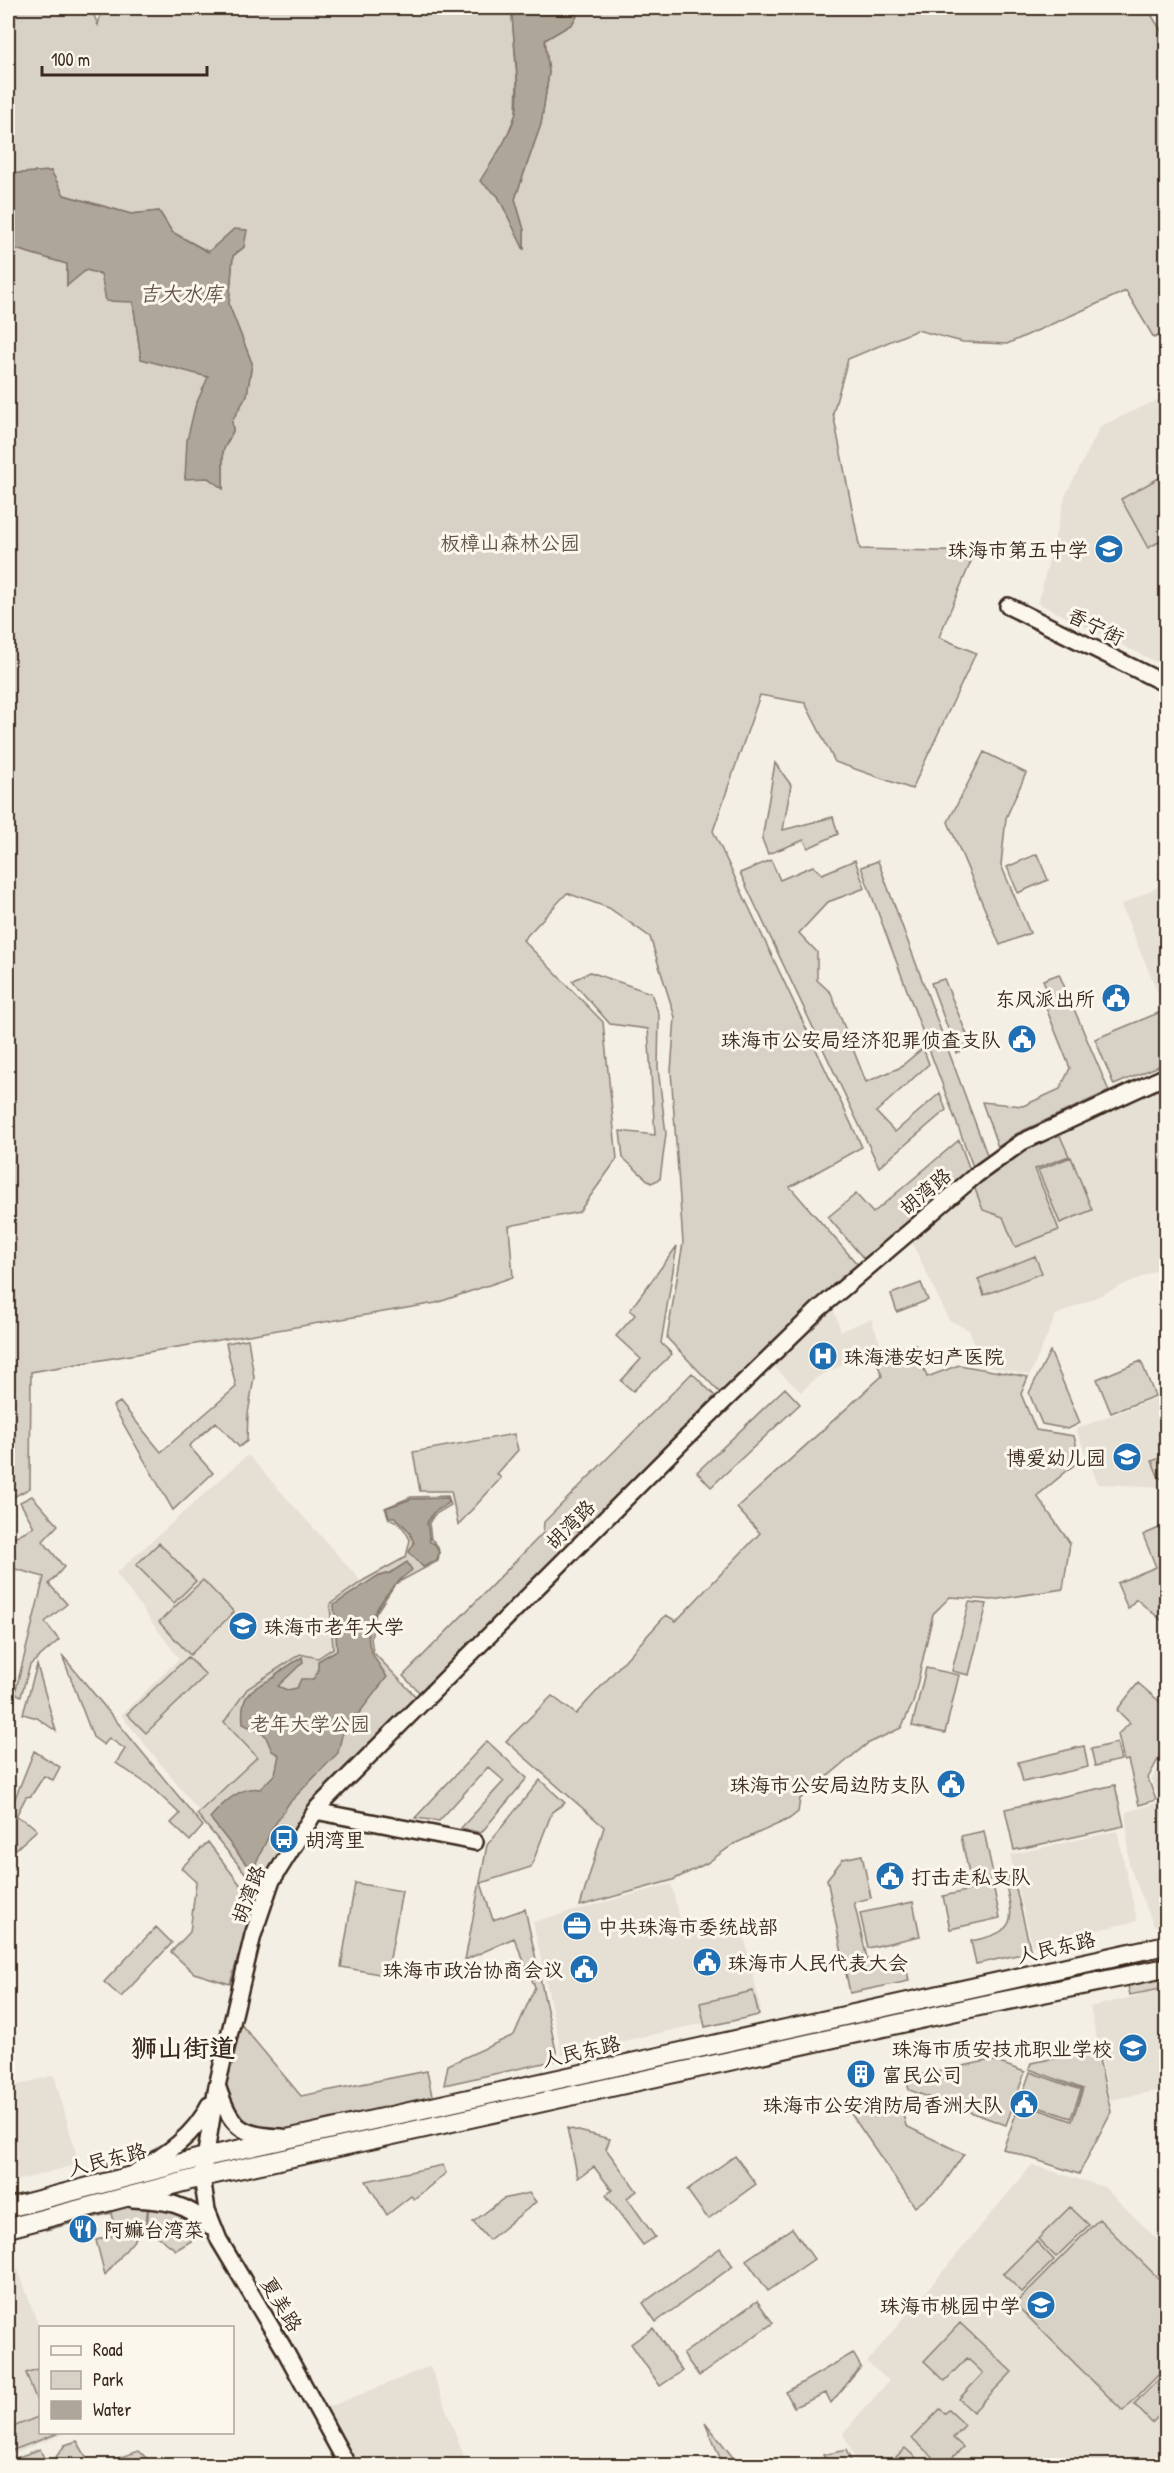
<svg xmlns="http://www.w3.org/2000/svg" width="1174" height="2473" viewBox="0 0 1174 2473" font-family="'Patrick Hand','LXGW WenKai TC',sans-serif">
<rect width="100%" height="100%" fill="#f3efe4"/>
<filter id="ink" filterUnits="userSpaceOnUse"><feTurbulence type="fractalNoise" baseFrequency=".0167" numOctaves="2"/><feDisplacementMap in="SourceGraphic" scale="12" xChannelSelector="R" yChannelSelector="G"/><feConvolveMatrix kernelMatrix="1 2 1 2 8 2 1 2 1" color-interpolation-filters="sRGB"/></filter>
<g filter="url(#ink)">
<!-- built -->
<path fill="#e5dfd4" d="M 1166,396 L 1166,667 L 1038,603 L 1066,494 L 1101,426 Z
M 1166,869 L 1166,1012 L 1121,905 L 1158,887 Z
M 1166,1082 L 1166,1266 L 1056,1315 L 1030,1375 L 984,1366 L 969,1330 L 949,1320 L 909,1236 L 1025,1146 Z
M 833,1309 L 841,1331 L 871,1319 L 882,1349 L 848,1362 L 817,1377 L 801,1392 L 771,1364 Z
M 1166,1394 L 1166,1487 L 1098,1484 L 1076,1429 Z
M 248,1455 L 362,1582 L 330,1604 L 333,1648 L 318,1657 L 300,1653 L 247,1688 L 223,1722 L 255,1757 L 199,1811 L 121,1715 L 179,1659 L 116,1573 Z
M 1163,1759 L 1166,1760 L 1166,1923 L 1154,1926 L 1129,1865 L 1126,1812 L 1160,1802 L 1152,1779 Z
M 1117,1831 L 1137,1921 L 1032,1945 L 1010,1855 Z
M 671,1884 L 683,1931 L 740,1918 L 761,2010 L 562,2055 L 533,1922 Z
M 1166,1981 L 1166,2089 L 1110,2100 L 1090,2007 L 1137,1996 Z
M 54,2075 L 79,2164 L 8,2183 L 8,2088 Z
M 1032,2165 L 1104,2187 L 1166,2248 L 1166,2465 L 858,2465 L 843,2433 L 889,2381 L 867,2362 Z
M 8,2242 L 40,2330 L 40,2432 L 67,2433 L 8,2455 Z
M 430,2366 L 467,2465 L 349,2465 L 320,2411 Z"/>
<!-- green -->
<path fill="#d8d1c6" stroke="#8a7e72" stroke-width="1.5" d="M 8,8 L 91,8 L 98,25 L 102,8 L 504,8 L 512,14 L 517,79 L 516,114 L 506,138 L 498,196 L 524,248 L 524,230 L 515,199 L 541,124 L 549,73 L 545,40 L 572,24 L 577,16 L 569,8 L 1147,8 L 1166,38 L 1166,332 L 1154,338 L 1126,291 L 1007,344 L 963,342 L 917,330 L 848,359 L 833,413 L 860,549 L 975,552 L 939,637 L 976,653 L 912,789 L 835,762 L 805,703 L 760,695 L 713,831 L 862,1147 L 790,1187 L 859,1266 L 722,1395 L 667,1338 L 683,1243 L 671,1071 L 675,1017 L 650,937 L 609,908 L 567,893 L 523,940 L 603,1022 L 617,1159 L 579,1212 L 509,1226 L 513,1277 L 436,1303 L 31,1372 L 30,1488 L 8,1500 L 8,249 L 16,249 L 67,264 L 67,285 L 86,270 L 101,274 L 133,302 L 141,359 L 209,377 L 195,407 L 185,478 L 208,478 L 223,488 L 223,451 L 233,431 L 232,421 L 247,395 L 252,363 L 229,305 L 233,256 L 244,247 L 234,229 L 209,252 L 172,232 L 159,211 L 131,214 L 64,195 L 51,171 L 8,174 Z
M 1166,474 L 1166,538 L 1148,548 L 1121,499 Z
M 984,752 L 1026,773 L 1006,818 L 1001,865 L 1030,933 L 1000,945 L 948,822 Z
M 775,763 L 791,785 L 783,830 L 833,817 L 838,834 L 808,848 L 804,840 L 768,854 L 762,839 Z
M 1037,854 L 1048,880 L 1018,893 L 1007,867 Z
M 771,860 L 780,880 L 813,866 L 822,874 L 855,860 L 865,888 L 828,902 L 799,933 L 817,952 L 817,980 L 831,993 L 866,1082 L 899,1068 L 923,1048 L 929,1064 L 876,1112 L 895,1132 L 940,1093 L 946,1110 L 879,1167 L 740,873 Z
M 878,861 L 989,1160 L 975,1172 L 861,867 Z
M 590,972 L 651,993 L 659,1015 L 658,1068 L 666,1134 L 660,1179 L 651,1183 L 623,1158 L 620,1131 L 655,1135 L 648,1029 L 610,1024 L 572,981 Z
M 1059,974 L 1109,1091 L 1016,1134 L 998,1147 L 982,1102 L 1023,1106 L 1060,1089 L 1070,1068 L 1042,998 L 1049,995 L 1043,980 Z
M 944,979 L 972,1047 L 957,1053 L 931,983 Z
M 1163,1011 L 1166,1021 L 1166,1063 L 1114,1085 L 1095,1039 Z
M 1057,1129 L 1069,1156 L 1035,1169 L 1059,1230 L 1015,1247 L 1003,1217 L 983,1210 L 972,1181 Z
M 959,1140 L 970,1170 L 864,1259 L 828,1217 L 856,1194 L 873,1213 Z
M 1071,1157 L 1092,1210 L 1060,1223 L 1038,1170 Z
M 677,1246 L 661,1343 L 672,1354 L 633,1391 L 621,1381 L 641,1359 L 616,1336 L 635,1315 L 630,1310 Z
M 1035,1256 L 1042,1273 L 984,1295 L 978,1279 Z
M 921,1283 L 928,1300 L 897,1312 L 891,1294 Z
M 248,1339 L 254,1377 L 248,1414 L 247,1441 L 239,1447 L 216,1422 L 189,1446 L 213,1473 L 173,1510 L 113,1406 L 120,1402 L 161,1452 L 236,1387 L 226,1343 Z
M 915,1344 L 927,1377 L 959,1365 L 1028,1377 L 1021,1394 L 1036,1430 L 1074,1436 L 1080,1460 L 1037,1496 L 1070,1543 L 1063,1589 L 992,1600 L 950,1597 L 933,1614 L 913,1703 L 901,1728 L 867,1744 L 800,1799 L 798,1812 L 789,1819 L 734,1844 L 707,1863 L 673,1880 L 580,1906 L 604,1827 L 506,1741 L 552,1696 L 576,1714 L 666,1615 L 676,1621 L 760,1533 L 737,1508 L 882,1376 L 876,1359 Z
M 1050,1351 L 1080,1423 L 1068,1429 L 1042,1424 L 1029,1393 Z
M 1141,1361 L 1155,1396 L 1111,1413 L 1097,1379 Z
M 692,1373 L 715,1396 L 421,1694 L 403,1676 L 543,1533 L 544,1522 Z
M 785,1388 L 800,1404 L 711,1487 L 697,1472 Z
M 514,1434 L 518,1450 L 497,1474 L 501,1478 L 458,1525 L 451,1491 L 420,1491 L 413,1452 Z
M 1166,1456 L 1166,1478 L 1159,1478 L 1152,1461 Z
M 32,1496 L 58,1525 L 43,1541 L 64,1567 L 49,1584 L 67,1604 L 45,1622 L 59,1640 L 30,1665 L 21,1696 L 15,1693 L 44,1577 L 8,1567 L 8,1540 L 34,1527 L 20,1502 Z
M 448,1496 L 451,1505 L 434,1515 L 429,1523 L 431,1539 C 439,1545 440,1551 438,1561 L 395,1584 L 376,1613 L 371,1638 L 373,1652 L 420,1701 L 317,1806 L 264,1896 L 197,1814 L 257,1757 L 224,1722 L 247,1689 L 300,1654 L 318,1658 L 333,1648 L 330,1604 L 364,1580 L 406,1557 L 410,1540 C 406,1531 399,1521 389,1519 L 385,1508 L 411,1497 Z
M 1166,1525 L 1166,1624 L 1136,1599 L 1128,1609 L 1117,1583 L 1156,1567 L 1143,1535 Z
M 159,1543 L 196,1581 L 174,1603 L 136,1565 Z
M 203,1580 L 234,1612 L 190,1655 L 159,1622 Z
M 969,1602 L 987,1604 L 969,1675 L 952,1671 Z
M 62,1655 L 203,1826 L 190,1841 L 171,1823 L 180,1814 L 150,1786 L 116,1763 L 125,1749 L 109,1738 L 104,1745 L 93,1737 Z
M 188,1657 L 206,1675 L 146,1733 L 127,1714 Z
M 37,1665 L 56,1731 L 37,1718 L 23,1714 Z
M 926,1668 L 959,1675 L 945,1733 L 912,1726 Z
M 1138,1683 L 1166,1707 L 1166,1755 L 1161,1754 L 1148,1778 L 1156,1800 L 1139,1805 L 1128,1760 L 1124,1761 L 1118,1734 L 1130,1723 L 1117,1710 Z
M 487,1741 L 527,1778 L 481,1833 L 461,1828 L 504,1781 L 488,1767 L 439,1821 L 415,1818 Z
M 1117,1743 L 1121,1760 L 1095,1766 L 1091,1749 Z
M 1084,1746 L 1088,1767 L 1023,1782 L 1018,1762 Z
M 34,1751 L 60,1767 L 53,1780 L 44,1776 L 31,1796 L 26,1797 L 16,1816 L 29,1823 L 37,1830 L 16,1849 L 8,1832 L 8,1811 L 10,1811 Z
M 540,1780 L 565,1803 L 552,1812 L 531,1867 L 481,1883 L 493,1920 L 525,1909 L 558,2060 L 444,2085 L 448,2065 L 514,2035 L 535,1987 L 514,1938 L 465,1960 L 487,1845 Z
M 1115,1785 L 1124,1826 L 1014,1850 L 1005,1809 Z
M 984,1831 L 994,1879 L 971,1883 L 961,1836 Z
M 208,1842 L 254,1903 L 230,1984 L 194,1973 L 171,1952 L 190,1932 L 196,1882 L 181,1868 Z
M 862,1855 L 871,1898 L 854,1902 L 868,1963 L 904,1955 L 909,1981 L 850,1993 L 827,1879 L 843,1859 Z
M 1013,1876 L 1031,1952 L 976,1964 L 971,1941 C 1019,1932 1014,1919 1004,1878 Z
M 355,1883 L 402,1891 L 388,1970 L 379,1974 L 341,1967 Z
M 993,1885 L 1000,1918 L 950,1929 L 943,1896 Z
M 913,1902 L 920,1936 L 868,1948 L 860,1913 Z
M 156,1927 L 172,1943 L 121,1997 L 104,1982 Z
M 1166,1970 L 1166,1988 L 1130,1995 L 1126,1978 Z
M 753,1991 L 759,2015 L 705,2027 L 700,2003 Z
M 240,2023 L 301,2096 L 427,2071 L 433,2101 L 311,2129 L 255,2128 L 230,2109 L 224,2084 Z
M 1097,2050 L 1111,2112 L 1079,2174 L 1003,2149 L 1020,2103 L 1072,2121 L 1083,2089 L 1029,2069 L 1031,2063 Z
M 991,2060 L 1025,2072 L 1006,2125 L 909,2090 L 906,2078 Z
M 1030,2072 L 1081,2090 L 1071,2118 L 1020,2101 Z
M 899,2097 L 906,2126 L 964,2154 L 942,2186 L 915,2207 L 847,2108 Z
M 567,2128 L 610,2139 L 606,2149 L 637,2191 L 627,2198 L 655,2237 L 643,2245 L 606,2195 L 612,2190 L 594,2167 L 578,2178 Z
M 735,2156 L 756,2184 L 708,2219 L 687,2190 Z
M 443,2165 L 446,2173 L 414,2199 L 411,2196 L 387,2215 L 366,2181 Z
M 529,2193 L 536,2202 L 489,2240 L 473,2222 L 503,2199 Z
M 118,2202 L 148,2204 L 146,2226 L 105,2275 L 96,2240 L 116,2235 L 111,2213 L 46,2230 L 43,2221 Z
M 149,2202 L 182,2210 L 208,2231 L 176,2250 L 147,2228 Z
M 1070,2207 L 1089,2225 L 1056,2257 L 1038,2239 Z
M 1099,2219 L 1166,2286 L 1166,2367 L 1123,2411 L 1015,2304 Z
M 792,2228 L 814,2259 L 768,2291 L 746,2260 Z
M 1036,2241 L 1054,2260 L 1022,2292 L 1003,2274 Z
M 720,2248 L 733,2266 L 656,2322 L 643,2303 Z
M 757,2301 L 773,2323 L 699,2376 L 683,2354 Z
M 960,2323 L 1012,2372 L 973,2412 L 959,2399 L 983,2373 L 967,2358 L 945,2381 L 924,2361 Z
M 653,2328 L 682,2371 L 660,2386 L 631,2344 Z
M 853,2353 L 861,2367 L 831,2403 L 826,2393 L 794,2407 L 786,2392 Z
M 40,2368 L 40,2409 L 26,2373 Z
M 1166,2372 L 1166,2408 L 1152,2423 L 1134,2404 Z
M 940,2409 L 945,2413 L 949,2410 L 965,2425 L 953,2438 L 963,2447 L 945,2465 L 941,2465 L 912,2438 Z
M 40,2416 L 40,2432 L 59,2433 L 8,2452 L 8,2429 Z
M 705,2422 L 739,2465 L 723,2465 Z
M 77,2441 L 91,2465 L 50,2465 L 65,2445 Z
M 905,2448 L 924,2465 L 888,2465 Z
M 40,2449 L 47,2465 L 8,2465 L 8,2461 Z
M 846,2450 L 853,2465 L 829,2465 L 823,2455 Z
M 139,2451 L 154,2465 L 96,2465 Z
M 1166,2453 L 1166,2465 L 1141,2465 Z"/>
<!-- water -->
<path fill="#afa69a" stroke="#817468" stroke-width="1.5" d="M 504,8 L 569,8 L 577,16 L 572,24 L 545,40 L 549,73 L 541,124 L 515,199 L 524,230 L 524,250 L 498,196 L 480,181 C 492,161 508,140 515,116 C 522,97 513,38 512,15 Z
M 51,171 L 64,195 L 131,214 L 159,211 L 172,232 L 208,252 L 234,229 L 247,230 L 244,247 L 233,256 L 229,305 L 252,363 L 247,395 L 232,421 L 233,431 L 223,451 L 223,489 L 208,478 L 185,479 L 187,440 L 195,407 L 208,377 L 141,359 L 133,302 L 106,301 L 101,274 L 86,270 L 67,286 L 67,264 L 16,249 L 8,249 L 8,174 Z
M 448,1498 L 449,1503 L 433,1513 L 427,1523 L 430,1542 L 435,1544 L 439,1553 L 437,1560 L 423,1567 L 409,1552 L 414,1543 L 409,1531 L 395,1517 L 389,1517 L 386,1508 L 411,1499 Z
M 407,1562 L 412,1570 C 390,1586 358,1623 372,1653 C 376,1661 382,1669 387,1677 L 342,1735 L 338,1753 L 289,1803 L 272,1829 L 254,1867 L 246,1864 L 210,1818 C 221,1805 241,1785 260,1789 L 275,1774 L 279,1755 L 272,1751 L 265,1735 L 243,1724 C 240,1694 250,1690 275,1677 L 276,1674 L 302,1657 L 303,1662 L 278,1686 L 287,1690 L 297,1688 L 301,1679 L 313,1679 L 318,1672 L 318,1661 L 337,1650 L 334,1605 L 376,1577 L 390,1573 Z"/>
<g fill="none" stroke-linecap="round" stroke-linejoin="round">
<!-- minor casing -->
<g stroke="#3b2a1e" stroke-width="20">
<path id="minor" d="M 1008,606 L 1166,684
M 315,1811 L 475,1842
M 218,2088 C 231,2127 240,2136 282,2137
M 137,2171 C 166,2155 195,2135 209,2105
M 132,2199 C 162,2200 189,2203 210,2227
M 348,2466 L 283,2347 L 219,2240 L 207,2210 L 202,2177 L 217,2086 L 253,1935 L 271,1882 L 318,1807 L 681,1443 L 819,1309 L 976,1175 L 1022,1142 L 1166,1076"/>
</g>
<!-- major casing -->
<g stroke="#3b2a1e" stroke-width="22">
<path id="major" d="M 8,2208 L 205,2157 L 1166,1945
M 8,2228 L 202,2177 L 984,2005 L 1166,1968"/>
</g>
<!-- minor -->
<use href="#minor" stroke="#fbf7ec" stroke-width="15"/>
<!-- major -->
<use href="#major" stroke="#fbf7ec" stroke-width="18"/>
</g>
</g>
<!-- icons -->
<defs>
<g id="school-disc" transform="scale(1.5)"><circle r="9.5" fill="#1f6fb2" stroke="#fbf7ec"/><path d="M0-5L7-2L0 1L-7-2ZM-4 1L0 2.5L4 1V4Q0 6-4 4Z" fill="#fff"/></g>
<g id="civic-disc" transform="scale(1.5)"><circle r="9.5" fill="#1f6fb2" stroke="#fbf7ec"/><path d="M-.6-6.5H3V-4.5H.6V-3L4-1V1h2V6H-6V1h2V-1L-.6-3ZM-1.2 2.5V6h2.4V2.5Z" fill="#fff"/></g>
<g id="hospital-disc" transform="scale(1.5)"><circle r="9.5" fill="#1f6fb2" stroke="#fbf7ec"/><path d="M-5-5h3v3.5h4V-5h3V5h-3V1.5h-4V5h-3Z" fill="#fff"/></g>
<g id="university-disc" transform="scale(1.5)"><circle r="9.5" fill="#1f6fb2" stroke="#fbf7ec"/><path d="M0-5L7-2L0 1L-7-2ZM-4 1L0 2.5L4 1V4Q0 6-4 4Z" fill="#fff"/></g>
<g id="bus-disc" transform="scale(1.5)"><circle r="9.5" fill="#1f6fb2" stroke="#fbf7ec"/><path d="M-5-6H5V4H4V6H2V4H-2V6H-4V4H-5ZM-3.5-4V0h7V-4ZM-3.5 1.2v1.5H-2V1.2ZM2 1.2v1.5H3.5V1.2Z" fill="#fff"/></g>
<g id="office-disc" transform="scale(1.5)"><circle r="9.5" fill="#1f6fb2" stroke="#fbf7ec"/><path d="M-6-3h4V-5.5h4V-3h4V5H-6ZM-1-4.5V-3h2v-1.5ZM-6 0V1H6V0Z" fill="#fff"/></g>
<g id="building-disc" transform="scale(1.5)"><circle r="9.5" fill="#1f6fb2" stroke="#fbf7ec"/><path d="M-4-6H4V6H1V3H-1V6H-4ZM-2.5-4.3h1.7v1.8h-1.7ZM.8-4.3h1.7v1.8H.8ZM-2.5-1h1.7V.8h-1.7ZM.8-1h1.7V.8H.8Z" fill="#fff"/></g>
<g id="restaurant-disc" transform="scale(1.5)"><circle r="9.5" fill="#1f6fb2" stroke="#fbf7ec"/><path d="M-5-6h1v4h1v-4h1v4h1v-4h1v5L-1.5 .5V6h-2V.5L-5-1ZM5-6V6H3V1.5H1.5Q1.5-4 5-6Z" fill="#fff"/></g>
</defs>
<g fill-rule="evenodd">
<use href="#school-disc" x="1109" y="549"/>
<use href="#civic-disc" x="1116" y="998"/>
<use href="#civic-disc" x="1022" y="1039"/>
<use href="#hospital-disc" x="823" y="1356"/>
<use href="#school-disc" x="1127" y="1457"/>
<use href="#university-disc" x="243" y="1626"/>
<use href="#civic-disc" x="951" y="1784"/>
<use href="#bus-disc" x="284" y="1839"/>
<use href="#civic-disc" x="890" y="1876"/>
<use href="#office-disc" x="577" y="1926"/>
<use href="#civic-disc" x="707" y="1962"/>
<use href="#civic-disc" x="584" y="1969"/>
<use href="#school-disc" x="1133" y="2048"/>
<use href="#building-disc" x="861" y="2074"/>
<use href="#civic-disc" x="1024" y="2104"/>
<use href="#restaurant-disc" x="83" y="2229"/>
<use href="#school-disc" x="1041" y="2305"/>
</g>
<g text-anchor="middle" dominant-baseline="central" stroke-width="6" stroke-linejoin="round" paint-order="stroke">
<!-- park labels -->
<g font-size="20" fill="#625448" stroke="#fbf7ec">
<text x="510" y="542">板樟山森林公园</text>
<text x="310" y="1723">老年大学公园</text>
</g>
<!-- poi labels -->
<g font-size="20" fill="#3b2a1e" stroke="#fbf7ec" text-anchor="end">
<text x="1088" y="549">珠海市第五中学</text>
<text x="1095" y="998">东风派出所</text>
<text x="1001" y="1039">珠海市公安局经济犯罪侦查支队</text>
<text x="844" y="1356" text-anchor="start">珠海港安妇产医院</text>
<text x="1106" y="1457">博爱幼儿园</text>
<text x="264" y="1626" text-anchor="start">珠海市老年大学</text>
<text x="930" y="1784">珠海市公安局边防支队</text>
<text x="305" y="1839" text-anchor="start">胡湾里</text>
<text x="911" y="1876" text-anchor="start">打击走私支队</text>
<text x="598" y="1926" text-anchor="start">中共珠海市委统战部</text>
<text x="728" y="1962" text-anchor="start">珠海市人民代表大会</text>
<text x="563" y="1969">珠海市政治协商会议</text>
<text x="1112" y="2048">珠海市质安技术职业学校</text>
<text x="882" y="2074" text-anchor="start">富民公司</text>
<text x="1003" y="2104">珠海市公安消防局香洲大队</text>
<text x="104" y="2229" text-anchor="start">阿嫲台湾菜</text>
<text x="1020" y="2305">珠海市桃园中学</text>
</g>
<!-- street labels -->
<g font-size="20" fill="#3b2a1e" stroke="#fbf7ec">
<text transform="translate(1096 626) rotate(26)">香宁街</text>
<text transform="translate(925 1191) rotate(-40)">胡湾路</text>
<text transform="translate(570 1524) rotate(-45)">胡湾路</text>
<text transform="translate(248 1894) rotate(-69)">胡湾路</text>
<text transform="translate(1056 1947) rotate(-13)">人民东路</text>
<text transform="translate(581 2051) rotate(-13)">人民东路</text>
<text transform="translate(107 2159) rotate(-14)">人民东路</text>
<text transform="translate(282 2304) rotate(59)">夏美路</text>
</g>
<!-- water labels -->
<g font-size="21" font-style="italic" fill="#645549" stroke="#fbf7ec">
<text x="181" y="293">吉大水库</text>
</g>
<!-- district labels -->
<g font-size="26" font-weight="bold" fill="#3b2a1e" stroke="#fbf7ec">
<text x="183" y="2047">狮山街道</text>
</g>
</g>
<!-- margin -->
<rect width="1174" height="2473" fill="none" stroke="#fbf7ec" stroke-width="30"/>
<rect x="15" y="15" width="1144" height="2443" fill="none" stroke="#3b2a1e" stroke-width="2" filter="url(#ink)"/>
<!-- legend -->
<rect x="39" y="2326" width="195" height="108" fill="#fbf7ec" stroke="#aea59a" stroke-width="1.5"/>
<rect x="51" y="2346" width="30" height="9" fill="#fbf7ec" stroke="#aea59a" stroke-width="1.5"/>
<text x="93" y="2356" font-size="18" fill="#3b2a1e">Road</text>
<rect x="51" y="2371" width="30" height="18" fill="#d8d1c6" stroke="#aea59a" stroke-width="1.5"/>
<text x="93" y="2386" font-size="18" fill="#3b2a1e">Park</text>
<rect x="51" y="2401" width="30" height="18" fill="#afa69a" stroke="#aea59a" stroke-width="1.5"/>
<text x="93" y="2416" font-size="18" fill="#3b2a1e">Water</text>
<!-- scale -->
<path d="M42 66v9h165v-9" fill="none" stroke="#3b2a1e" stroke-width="3"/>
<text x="51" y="66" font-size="18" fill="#3b2a1e" stroke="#fbf7ec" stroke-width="4.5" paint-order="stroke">100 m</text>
</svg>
